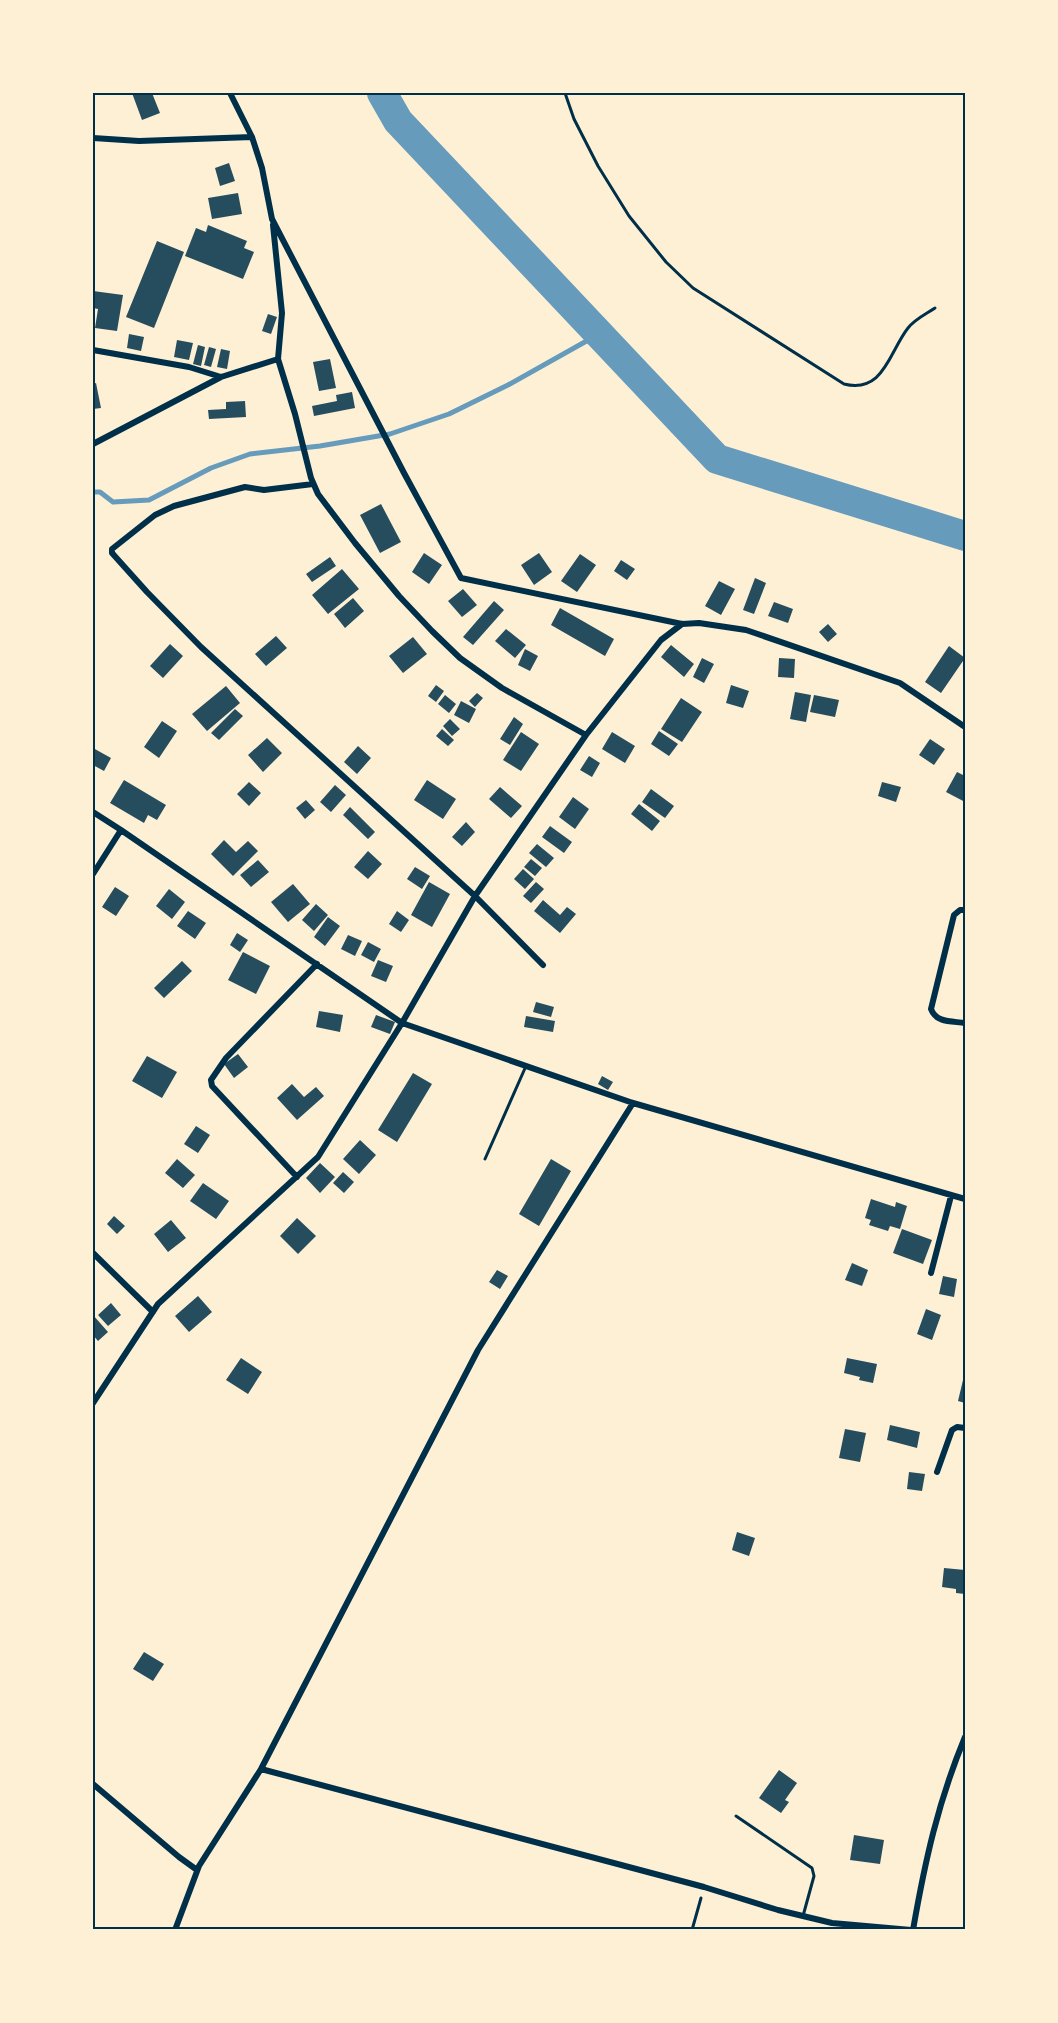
<svg xmlns="http://www.w3.org/2000/svg" width="1058" height="2023" viewBox="0 0 1058 2023" font-family="Arial,sans-serif">
<rect width="100%" height="100%" fill="#fdf0d5"/>
<g fill="none" stroke-linecap="round" stroke-linejoin="round">
<!-- stream -->
<path stroke="#669bbc" stroke-width="5" d="M 93,492 L 100,492 L 113,502 L 149,500 L 211,468 L 250,454 L 320,446 L 390,434 L 449,414 L 508,385 L 599,334"/>
<!-- river -->
<path stroke="#669bbc" stroke-width="30" d="M 382,93 L 398,121 L 717,459 L 965,536"/>
</g>
<!-- building -->
<path fill="#264d5e" d="M 132,93 L 152,93 L 160,113 L 142,120 Z
M 229,163 L 235,181 L 220,186 L 215,168 Z
M 238,193 L 242,214 L 212,219 L 208,198 Z
M 208,225 L 247,241 L 244,248 L 254,252 L 243,279 L 185,256 L 196,228 L 206,232 Z
M 157,241 L 184,252 L 154,328 L 126,317 Z
M 93,291 L 123,295 L 117,331 L 95,328 L 98,309 L 93,308 Z
M 268,314 L 277,317 L 271,334 L 262,331 Z
M 129,334 L 144,337 L 141,351 L 127,348 Z
M 177,340 L 193,343 L 189,360 L 174,357 Z
M 198,345 L 205,347 L 201,366 L 193,364 Z
M 209,347 L 216,349 L 211,367 L 204,365 Z
M 221,349 L 230,351 L 227,369 L 217,367 Z
M 330,359 L 336,388 L 319,391 L 313,362 Z
M 96,383 L 101,408 L 93,409 L 93,384 Z
M 352,392 L 355,408 L 314,416 L 312,406 L 337,401 L 336,395 Z
M 245,401 L 246,417 L 209,419 L 208,410 L 226,409 L 226,402 Z
M 381,504 L 401,542 L 380,553 L 360,515 Z
M 424,553 L 442,565 L 429,584 L 412,572 Z
M 539,553 L 552,572 L 534,585 L 521,565 Z
M 580,554 L 596,565 L 577,592 L 561,581 Z
M 330,557 L 336,566 L 312,582 L 306,574 Z
M 621,560 L 635,569 L 627,580 L 614,571 Z
M 342,569 L 359,589 L 328,614 L 312,595 Z
M 755,578 L 766,583 L 754,614 L 743,610 Z
M 719,581 L 735,589 L 721,615 L 705,606 Z
M 463,589 L 477,605 L 462,617 L 448,601 Z
M 353,598 L 364,611 L 345,628 L 334,614 Z
M 494,601 L 504,610 L 473,645 L 463,637 Z
M 774,602 L 793,609 L 788,623 L 768,616 Z
M 560,608 L 614,639 L 605,656 L 551,625 Z
M 828,624 L 837,634 L 828,642 L 819,632 Z
M 506,629 L 526,645 L 515,658 L 495,641 Z
M 276,636 L 287,648 L 266,666 L 255,654 Z
M 413,637 L 427,654 L 403,673 L 389,656 Z
M 170,644 L 183,656 L 163,678 L 150,666 Z
M 671,645 L 694,664 L 684,677 L 661,657 Z
M 949,646 L 965,658 L 941,693 L 925,682 Z
M 525,649 L 538,656 L 530,671 L 518,665 Z
M 702,658 L 714,664 L 704,683 L 693,677 Z
M 779,658 L 795,659 L 794,678 L 778,677 Z
M 436,685 L 444,691 L 436,702 L 428,696 Z
M 731,685 L 749,691 L 743,708 L 726,703 Z
M 226,686 L 240,703 L 207,731 L 192,714 Z
M 795,692 L 811,695 L 806,722 L 790,719 Z
M 477,693 L 483,698 L 475,707 L 469,701 Z
M 445,695 L 456,704 L 449,713 L 438,704 Z
M 814,695 L 839,700 L 835,717 L 810,712 Z
M 681,698 L 702,712 L 682,742 L 661,729 Z
M 461,701 L 476,709 L 469,723 L 454,715 Z
M 235,709 L 243,716 L 219,740 L 211,733 Z
M 514,717 L 523,724 L 510,745 L 500,739 Z
M 450,719 L 460,729 L 452,736 L 443,726 Z
M 162,721 L 177,731 L 159,758 L 144,747 Z
M 442,729 L 454,740 L 448,746 L 436,736 Z
M 659,731 L 678,744 L 669,756 L 651,744 Z
M 521,732 L 539,744 L 521,771 L 503,760 Z
M 612,732 L 635,746 L 625,763 L 602,749 Z
M 267,738 L 282,753 L 263,772 L 248,755 Z
M 930,739 L 945,749 L 934,765 L 919,755 Z
M 358,746 L 371,758 L 357,774 L 344,762 Z
M 93,748 L 111,758 L 104,771 L 93,765 Z
M 589,756 L 600,763 L 592,777 L 580,770 Z
M 957,772 L 965,776 L 965,802 L 946,792 Z
M 124,780 L 166,805 L 157,820 L 148,815 L 144,823 L 110,803 Z
M 427,780 L 456,799 L 443,819 L 414,800 Z
M 249,782 L 261,793 L 249,806 L 237,794 Z
M 882,782 L 901,787 L 896,802 L 878,796 Z
M 335,785 L 346,795 L 331,812 L 320,802 Z
M 500,787 L 522,806 L 511,818 L 489,799 Z
M 651,789 L 674,806 L 665,818 L 642,802 Z
M 573,797 L 589,809 L 575,829 L 559,817 Z
M 306,800 L 315,810 L 305,819 L 296,808 Z
M 639,804 L 660,821 L 652,831 L 631,814 Z
M 350,807 L 375,832 L 368,839 L 343,815 Z
M 466,822 L 475,832 L 462,846 L 452,837 Z
M 550,826 L 572,842 L 564,853 L 542,837 Z
M 224,840 L 236,852 L 248,841 L 258,851 L 233,876 L 211,854 Z
M 537,844 L 554,858 L 546,867 L 529,853 Z
M 368,851 L 382,864 L 368,879 L 354,867 Z
M 531,859 L 542,868 L 535,876 L 524,867 Z
M 258,860 L 269,872 L 251,887 L 240,875 Z
M 415,867 L 430,876 L 422,889 L 407,879 Z
M 523,869 L 534,879 L 525,889 L 514,879 Z
M 429,882 L 450,894 L 432,927 L 411,915 Z
M 536,882 L 544,889 L 531,903 L 523,896 Z
M 293,884 L 310,904 L 288,922 L 271,902 Z
M 115,887 L 129,896 L 116,916 L 102,907 Z
M 169,889 L 185,902 L 172,919 L 156,906 Z
M 543,900 L 560,915 L 567,907 L 576,914 L 560,933 L 534,911 Z
M 316,904 L 328,915 L 314,931 L 302,920 Z
M 188,911 L 206,923 L 195,939 L 177,926 Z
M 397,911 L 409,920 L 401,932 L 389,924 Z
M 328,917 L 340,926 L 325,946 L 314,937 Z
M 237,933 L 248,940 L 240,952 L 230,945 Z
M 348,935 L 362,941 L 355,956 L 341,949 Z
M 368,942 L 381,949 L 374,962 L 361,955 Z
M 243,952 L 270,966 L 256,994 L 228,980 Z
M 378,960 L 393,966 L 386,982 L 371,976 Z
M 182,961 L 192,971 L 164,998 L 154,988 Z
M 536,1002 L 554,1007 L 551,1017 L 533,1012 Z
M 319,1011 L 343,1015 L 340,1032 L 316,1027 Z
M 376,1015 L 395,1022 L 390,1034 L 371,1027 Z
M 526,1016 L 555,1021 L 553,1032 L 524,1027 Z
M 238,1054 L 248,1067 L 234,1078 L 224,1064 Z
M 147,1056 L 177,1072 L 162,1098 L 132,1081 Z
M 413,1073 L 432,1084 L 397,1142 L 378,1130 Z
M 602,1076 L 613,1082 L 608,1090 L 598,1084 Z
M 292,1084 L 304,1097 L 316,1087 L 324,1096 L 297,1120 L 277,1098 Z
M 196,1126 L 210,1135 L 198,1153 L 184,1144 Z
M 360,1140 L 376,1155 L 359,1174 L 343,1159 Z
M 177,1159 L 195,1175 L 183,1188 L 165,1173 Z
M 551,1159 L 571,1171 L 539,1226 L 519,1214 Z
M 320,1163 L 335,1177 L 320,1193 L 306,1178 Z
M 343,1172 L 354,1182 L 344,1193 L 333,1183 Z
M 203,1183 L 229,1201 L 216,1219 L 190,1201 Z
M 871,1199 L 895,1207 L 896,1202 L 907,1206 L 900,1229 L 890,1226 L 888,1231 L 869,1225 L 871,1220 L 865,1218 Z
M 114,1216 L 125,1226 L 117,1234 L 107,1224 Z
M 297,1218 L 316,1236 L 298,1254 L 280,1236 Z
M 171,1220 L 186,1238 L 168,1252 L 154,1234 Z
M 902,1229 L 932,1240 L 923,1264 L 893,1253 Z
M 852,1263 L 868,1270 L 862,1286 L 845,1280 Z
M 497,1270 L 508,1276 L 500,1289 L 489,1282 Z
M 943,1276 L 957,1279 L 954,1297 L 939,1294 Z
M 198,1296 L 212,1312 L 189,1332 L 175,1316 Z
M 111,1303 L 121,1315 L 108,1326 L 98,1315 Z
M 926,1309 L 941,1315 L 932,1340 L 917,1334 Z
M 93,1315 L 108,1332 L 98,1341 L 93,1335 Z
M 241,1358 L 262,1372 L 248,1394 L 226,1380 Z
M 847,1358 L 877,1364 L 873,1383 L 859,1380 L 860,1377 L 844,1373 Z
M 963,1380 L 965,1381 L 965,1403 L 958,1401 Z
M 890,1425 L 920,1432 L 917,1448 L 887,1440 Z
M 845,1429 L 866,1433 L 860,1462 L 839,1458 Z
M 909,1472 L 925,1474 L 922,1491 L 907,1489 Z
M 737,1532 L 755,1538 L 749,1556 L 732,1550 Z
M 944,1568 L 965,1570 L 965,1594 L 956,1593 L 956,1589 L 942,1587 Z
M 144,1652 L 164,1664 L 153,1681 L 133,1669 Z
M 779,1770 L 797,1783 L 785,1800 L 789,1802 L 781,1813 L 759,1798 Z
M 854,1835 L 884,1840 L 880,1864 L 850,1860 Z"/>
<g fill="none" stroke-linecap="round" stroke-linejoin="round">
<!-- path -->
<path stroke="#003049" stroke-width="3" d="M 692,1930 L 701,1898"/>
<!-- service -->
<path stroke="#003049" stroke-width="3" d="M 565,93 L 574,119 L 598,166 L 629,216 L 666,262 L 693,288 L 844,384 C 884,394 889,352 908,328 C 915,319 926,314 935,308
M 485,1159 L 526,1066
M 736,1816 L 812,1868 L 814,1876 L 803,1916"/>
<!-- minor -->
<path stroke="#003049" stroke-width="6" d="M 230,93 L 252,137 L 262,168 L 272,219 L 404,473 L 461,578 L 682,624 L 699,623 L 746,630 L 900,683 L 965,727
M 93,138 L 139,141 L 252,137
M 273,225 L 282,313 L 278,359 L 295,414 L 311,478 L 318,494 L 355,543 L 399,596 L 432,631 L 460,658 L 502,688 L 586,735
M 93,350 L 189,367 L 221,377 L 278,359
M 93,444 L 221,377
M 313,484 L 264,490 L 245,487 L 174,506 L 155,515 L 112,549 L 112,553 L 147,592 L 201,647 L 475,896 L 543,965
M 93,812 L 121,830 L 402,1023 L 633,1103 L 965,1199
M 93,874 L 121,830
M 965,910 L 960,910 L 954,915 L 931,1009 C 936,1023 952,1021 965,1023
M 297,1177 L 212,1086 L 211,1080 L 226,1058 L 317,964
M 93,1253 L 153,1312
M 931,1273 L 951,1196
M 93,1403 L 158,1304 L 318,1157 L 402,1023 L 475,896 L 586,735 L 661,640 L 682,624
M 937,1472 L 952,1430 L 957,1427 L 965,1428
M 261,1769 L 704,1887 L 778,1910 L 832,1923 L 911,1930
M 93,1784 L 179,1857 L 197,1870
M 175,1930 L 199,1866 L 261,1769 L 478,1350 L 633,1103
M 913,1930 C 925,1861 938,1802 965,1737"/>
</g>
<!-- border -->
<rect width="1058" height="2023" fill="none" stroke="#fdf0d5" stroke-width="189"/>
<rect x="94" y="94" width="870" height="1834" fill="none" stroke="#003049" stroke-width="2"/>
</svg>
